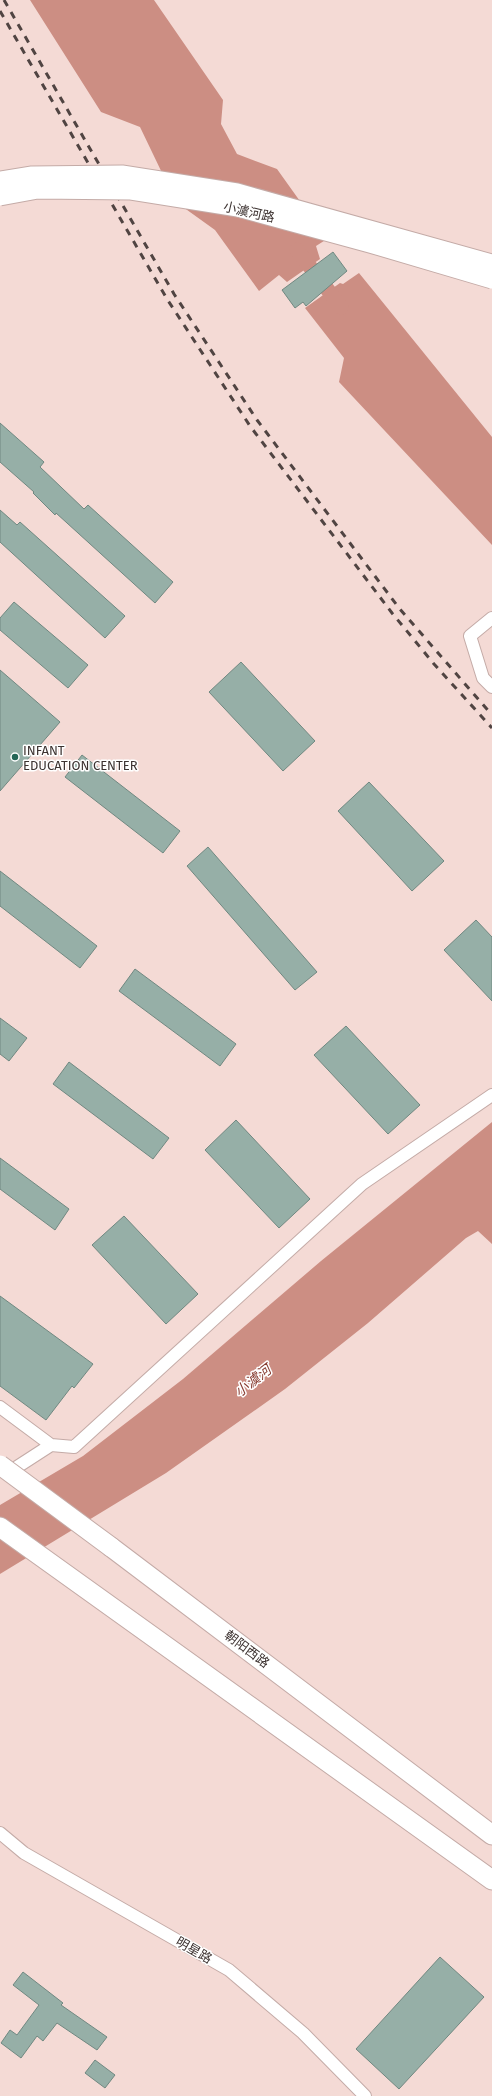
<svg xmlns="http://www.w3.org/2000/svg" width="492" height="2096" viewBox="0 0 492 2096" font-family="'Fira Sans','Noto Sans SC',sans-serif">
<rect width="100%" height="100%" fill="#f4dad5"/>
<!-- water -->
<path fill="#cc8e83" d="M 30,0 L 154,0 L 223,100 L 221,124 L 237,154 L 277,169 L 327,239 L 316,246 L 320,259 L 287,282 L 279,275 L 259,291 L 215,230 L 176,202 L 140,127 L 101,112 Z
M 359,273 L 492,437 L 492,545 L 339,382 L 344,358 L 305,308 L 340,283 L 343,284 Z
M 492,1122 L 492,1244 L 478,1231 L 466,1238 L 368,1323 L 285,1389 L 166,1473 L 0,1574 L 0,1505 L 83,1456 L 183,1379 L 321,1261 Z"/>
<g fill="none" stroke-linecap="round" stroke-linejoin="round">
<!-- canal -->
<path stroke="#cc8e83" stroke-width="15" d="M 297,250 L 341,307"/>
</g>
<!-- building -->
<path fill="#96afa7" stroke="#708881" d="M 333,252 L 347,271 L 306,306 L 303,302 L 295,308 L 282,290 Z
M 0,423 L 44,462 L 40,467 L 84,509 L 88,505 L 173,582 L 155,603 L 56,513 L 55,515 L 33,493 L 34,492 L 0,462 Z
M 0,510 L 17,525 L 20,522 L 125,616 L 105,638 L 0,542 Z
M 14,602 L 88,665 L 68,688 L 0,630 L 0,618 Z
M 241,662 L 315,741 L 283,771 L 209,692 Z
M 0,670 L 60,722 L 0,791 Z
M 82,755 L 180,831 L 163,853 L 65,777 Z
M 369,782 L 444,861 L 412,891 L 338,811 Z
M 208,847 L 317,972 L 295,990 L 187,866 Z
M 0,871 L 97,946 L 80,968 L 0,906 Z
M 476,920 L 492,937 L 492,1001 L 444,950 Z
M 135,969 L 236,1044 L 220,1066 L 119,991 Z
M 0,1018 L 27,1038 L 9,1061 L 0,1054 Z
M 346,1026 L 420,1105 L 388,1134 L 314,1055 Z
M 69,1062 L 169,1138 L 153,1159 L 53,1084 Z
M 236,1120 L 310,1199 L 279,1228 L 205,1150 Z
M 0,1158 L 69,1209 L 55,1230 L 0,1189 Z
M 124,1216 L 198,1294 L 166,1324 L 92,1245 Z
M 0,1296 L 93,1364 L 74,1388 L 72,1386 L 46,1420 L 0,1386 Z
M 440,1957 L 484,1997 L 399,2089 L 356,2049 Z
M 23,1972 L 63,2003 L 61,2005 L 107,2037 L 97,2050 L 57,2023 L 43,2041 L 37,2036 L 21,2058 L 1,2043 L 10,2030 L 17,2035 L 39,2005 L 13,1985 Z
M 95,2060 L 115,2075 L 105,2088 L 85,2073 Z"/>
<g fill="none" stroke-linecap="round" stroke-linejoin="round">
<!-- minor casing -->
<g stroke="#c4aba7" stroke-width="14">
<path id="minor" d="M 492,618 L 470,636 L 483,678 L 492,687
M 0,1407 L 51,1445 L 74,1447 L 362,1184 L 492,1095
M 17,1467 L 51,1445
M 0,1833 L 24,1853 L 229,1970 L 303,2033 L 365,2096"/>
</g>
<!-- primary casing -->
<g stroke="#c4aba7" stroke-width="21">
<path id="primary" d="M 0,1527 L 492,1880
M 111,1547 L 492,1835"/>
</g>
<!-- minor -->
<use href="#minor" stroke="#fff" stroke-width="12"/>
<!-- primary -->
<use href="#primary" stroke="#fff" stroke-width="19"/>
<!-- rail -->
<path stroke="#504442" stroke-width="3" stroke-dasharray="7 7" stroke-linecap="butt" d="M 4,0 L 174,294 L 257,420 L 399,608 L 492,715
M 0,11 L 167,299 L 250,426 L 392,613 L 434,664 L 492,728"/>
<!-- secondary-bridge casing -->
<g stroke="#c4aba7" stroke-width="19" stroke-linecap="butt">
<path id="secondary-bridge" d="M 0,180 L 32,175 L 122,174 L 237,192 L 492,263
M 0,197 L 38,190 L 131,191 L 238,208 L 370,244 L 492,280"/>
</g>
<!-- primary-bridge casing -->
<g stroke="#c4aba7" stroke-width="21" stroke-linecap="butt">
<path id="primary-bridge" d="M 0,1465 L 111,1547"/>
</g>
<!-- secondary-bridge -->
<use href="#secondary-bridge" stroke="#fff" stroke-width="17"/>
<!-- primary-bridge -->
<use href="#primary-bridge" stroke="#fff" stroke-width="19"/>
</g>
<!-- markers -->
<circle fill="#246657" stroke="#fff" stroke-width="1.5" cx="15" cy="757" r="4"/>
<g text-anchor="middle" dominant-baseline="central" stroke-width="3" stroke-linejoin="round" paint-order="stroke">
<!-- street labels -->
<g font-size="13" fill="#3c3230" stroke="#fff">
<text transform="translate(249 212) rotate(13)">小澞河路</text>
<text transform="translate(247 1649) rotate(37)">朝阳西路</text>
<text transform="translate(194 1950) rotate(30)">明星路</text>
</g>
<!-- poi labels -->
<g font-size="13" fill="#3c3230" stroke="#fff" text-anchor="start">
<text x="23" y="750">INFANT<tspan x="23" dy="15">EDUCATION CENTER</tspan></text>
</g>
<!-- water labels -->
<g font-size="14" font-style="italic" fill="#873b30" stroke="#fff">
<text transform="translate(253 1381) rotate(-38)">小澞河</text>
</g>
</g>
</svg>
